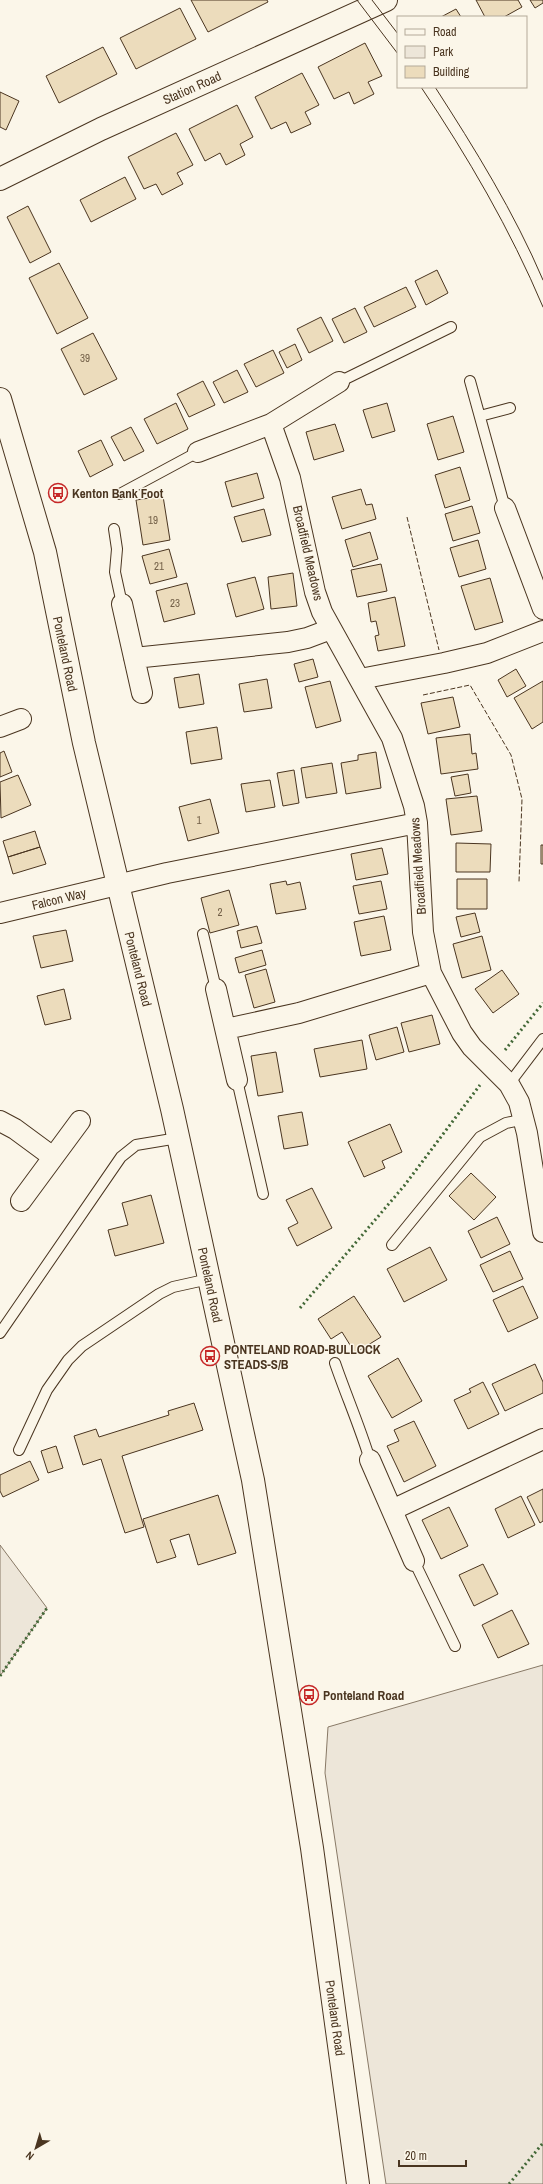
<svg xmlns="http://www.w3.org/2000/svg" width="543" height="2184" viewBox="0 0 543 2184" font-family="'Archivo Narrow',sans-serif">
<rect width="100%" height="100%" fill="#fbf6e9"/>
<!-- green -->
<path fill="#ede6d9" stroke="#887966" d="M 0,1545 L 47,1608 L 0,1676 Z
M 543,1665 L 543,2184 L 386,2184 L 325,1773 L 328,1727 Z"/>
<!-- building -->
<path fill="#ecdcbc" stroke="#4a3520" d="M 191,0 L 267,0 L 268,2 L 208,32 Z
M 476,0 L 518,0 L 522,7 L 504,17 L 485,17 Z
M 530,0 L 543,0 L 543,3 L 535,8 Z
M 180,8 L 196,39 L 136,69 L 120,38 Z
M 456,9 L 461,17 L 441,17 Z
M 365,43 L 382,76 L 368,82 L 374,94 L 354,104 L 349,92 L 334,99 L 318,67 Z
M 103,47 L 117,74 L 59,103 L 46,76 Z
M 302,73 L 319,105 L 305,112 L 311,124 L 291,133 L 286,122 L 271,129 L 255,97 Z
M 0,92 L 19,101 L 6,130 L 0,127 Z
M 237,105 L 253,137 L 240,144 L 245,155 L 226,165 L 220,153 L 205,161 L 189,129 Z
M 176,133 L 193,165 L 177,173 L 183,184 L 162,195 L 156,184 L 144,189 L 128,157 Z
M 125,177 L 136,199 L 91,222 L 80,200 Z
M 28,206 L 51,252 L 30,263 L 7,217 Z
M 59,263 L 88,318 L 57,334 L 29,278 Z
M 437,270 L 448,293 L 426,305 L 415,281 Z
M 406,287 L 416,307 L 374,327 L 364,307 Z
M 355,308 L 367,332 L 344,343 L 332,319 Z
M 321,317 L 333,341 L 309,353 L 297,329 Z
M 93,333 L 117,379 L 84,395 L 61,349 Z
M 295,344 L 302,360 L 287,368 L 279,352 Z
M 273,350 L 284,373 L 256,387 L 244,364 Z
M 237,370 L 248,392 L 224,403 L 213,382 Z
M 203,381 L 215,405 L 189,417 L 177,394 Z
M 176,403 L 188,429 L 157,444 L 144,419 Z
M 387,403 L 395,431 L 372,438 L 363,410 Z
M 453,416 L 464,452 L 438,460 L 427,424 Z
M 335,424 L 344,451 L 314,460 L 306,432 Z
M 131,427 L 144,451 L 124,461 L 111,437 Z
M 101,440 L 113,465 L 90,477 L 78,451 Z
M 460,467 L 470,500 L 445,508 L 435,475 Z
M 257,473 L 264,498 L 232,507 L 225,482 Z
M 361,489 L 366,505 L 372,504 L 376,519 L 342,529 L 332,497 Z
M 163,496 L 170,540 L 143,545 L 136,500 Z
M 472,506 L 480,533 L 453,541 L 445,514 Z
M 264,509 L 271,535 L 242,542 L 234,517 Z
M 370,532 L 378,559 L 353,567 L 345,540 Z
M 478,540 L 486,569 L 459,577 L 450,548 Z
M 169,549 L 177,577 L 150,584 L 142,556 Z
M 381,564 L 387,591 L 357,597 L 351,570 Z
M 293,573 L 297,606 L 271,609 L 268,577 Z
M 255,577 L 264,609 L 236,617 L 227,584 Z
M 490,578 L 503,622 L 475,630 L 461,586 Z
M 187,583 L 195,614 L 164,622 L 156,591 Z
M 395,597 L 405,646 L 378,651 L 375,636 L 379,635 L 376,621 L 371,622 L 368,603 Z
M 313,659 L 318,677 L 299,682 L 294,664 Z
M 516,669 L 526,686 L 507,697 L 498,680 Z
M 199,674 L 204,704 L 179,708 L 174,678 Z
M 267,679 L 272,708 L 244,712 L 239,684 Z
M 330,681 L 341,721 L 316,728 L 305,687 Z
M 543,681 L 543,722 L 532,729 L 514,698 Z
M 453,697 L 460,727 L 428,734 L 421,703 Z
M 217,727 L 222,759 L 191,764 L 186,732 Z
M 470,734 L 472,754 L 476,753 L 478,769 L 441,774 L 436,738 Z
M 4,751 L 12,772 L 0,777 L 0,753 Z
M 376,752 L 381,788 L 346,794 L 341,763 L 358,760 L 358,755 Z
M 332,763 L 337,793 L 306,798 L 301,768 Z
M 294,770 L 299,803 L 283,806 L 277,773 Z
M 468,774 L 471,793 L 455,796 L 451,777 Z
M 18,775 L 31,805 L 1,818 L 0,782 Z
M 270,780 L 275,807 L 246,812 L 241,784 Z
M 477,796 L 482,831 L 451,835 L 446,799 Z
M 210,799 L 219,833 L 188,841 L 179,807 Z
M 35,831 L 40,847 L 8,857 L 3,841 Z
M 456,843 L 491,844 L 490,872 L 456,872 Z
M 541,845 L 543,845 L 543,864 L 541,864 Z
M 40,847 L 46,864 L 13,874 L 8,857 Z
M 382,848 L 388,874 L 356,880 L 351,854 Z
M 457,879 L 487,879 L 487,909 L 457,909 Z
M 286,881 L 287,885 L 300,882 L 306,909 L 276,914 L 270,884 Z
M 381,881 L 387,909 L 359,914 L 353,886 Z
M 229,890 L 239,925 L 210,933 L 201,898 Z
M 475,913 L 480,932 L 461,937 L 456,917 Z
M 384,916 L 391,950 L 361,956 L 354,922 Z
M 257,926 L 262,943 L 241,948 L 237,931 Z
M 66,930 L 73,961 L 41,968 L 33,936 Z
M 482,936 L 491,970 L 462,978 L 453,944 Z
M 262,950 L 266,965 L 239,973 L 235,958 Z
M 266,969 L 275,1002 L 254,1008 L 245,975 Z
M 502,970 L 519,994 L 493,1013 L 475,989 Z
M 64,989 L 71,1019 L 45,1025 L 37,996 Z
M 432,1015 L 440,1044 L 409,1052 L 401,1023 Z
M 397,1027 L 404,1052 L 376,1060 L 369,1035 Z
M 362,1040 L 367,1069 L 320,1077 L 314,1049 Z
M 276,1052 L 283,1092 L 258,1096 L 251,1056 Z
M 302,1112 L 308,1145 L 284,1149 L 278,1116 Z
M 390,1124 L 402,1152 L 382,1161 L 385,1168 L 364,1177 L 348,1142 Z
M 471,1173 L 496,1197 L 474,1220 L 449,1196 Z
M 312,1188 L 332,1228 L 297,1246 L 288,1228 L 298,1223 L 286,1200 Z
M 151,1195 L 164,1243 L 115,1256 L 108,1230 L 128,1225 L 122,1203 Z
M 497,1217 L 510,1244 L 481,1258 L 468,1231 Z
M 430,1247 L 447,1280 L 404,1302 L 387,1269 Z
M 510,1251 L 523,1279 L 493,1292 L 480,1265 Z
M 523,1286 L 538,1318 L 508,1332 L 493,1300 Z
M 354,1296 L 381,1337 L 355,1353 L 342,1332 L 331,1339 L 318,1319 Z
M 398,1358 L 422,1401 L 392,1418 L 368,1376 Z
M 535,1364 L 543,1382 L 543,1393 L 505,1411 L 492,1384 Z
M 483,1382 L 499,1414 L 468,1429 L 454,1400 L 471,1392 L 469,1389 Z
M 194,1403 L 203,1430 L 122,1456 L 144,1527 L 125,1533 L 101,1459 L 83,1465 L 74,1436 L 96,1429 L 99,1437 L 169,1415 L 168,1411 Z
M 414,1421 L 436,1466 L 404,1482 L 387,1446 L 399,1441 L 394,1430 Z
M 56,1446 L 63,1468 L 48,1473 L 41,1451 Z
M 30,1461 L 39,1480 L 3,1497 L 0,1491 L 0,1475 Z
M 543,1489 L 543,1521 L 540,1523 L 527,1497 Z
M 218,1495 L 236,1553 L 198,1565 L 189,1534 L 170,1540 L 176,1557 L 157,1563 L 143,1519 Z
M 521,1496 L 535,1525 L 508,1538 L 495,1509 Z
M 449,1507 L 468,1546 L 441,1559 L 422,1520 Z
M 483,1564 L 498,1594 L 474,1606 L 459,1575 Z
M 512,1610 L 529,1644 L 498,1658 L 482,1625 Z"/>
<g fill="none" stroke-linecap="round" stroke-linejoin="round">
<!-- lane casing -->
<g stroke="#4a3520" stroke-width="12">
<path id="lane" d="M 470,381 L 505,508
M 339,382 L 451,327
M 480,416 L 510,408
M 120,494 L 198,452
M 114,529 L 117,549 L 115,572 L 122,604
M 203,934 L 216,989
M 237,1080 L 263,1194
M 509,1084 L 543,1039
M 392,1245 L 480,1137 L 506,1123 L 525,1119
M 0,1333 L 121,1157 L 136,1145 L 178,1138
M 335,1363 C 346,1395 360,1427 370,1460
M 19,1450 L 47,1390 L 68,1360 L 82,1346 L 159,1294 L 173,1287 L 209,1279
M 414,1561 L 455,1646"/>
</g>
<!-- street casing -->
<g stroke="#4a3520" stroke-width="22">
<path id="street" d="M 271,424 L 290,478 L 315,592 L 322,612 L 392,738 L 414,806 L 417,823 L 423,932 L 431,973 L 462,1033 L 472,1047 L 509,1084 L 519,1102 L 527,1133 L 543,1232
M 198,452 L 271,424 L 339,382
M 505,508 L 543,609
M 122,604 L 142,693
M 134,658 L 288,642 L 307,638 L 331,629
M 360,679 L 444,663 L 487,653 L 543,631
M 0,727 L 21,719
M 0,913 L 167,873 L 417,823
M 216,989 L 237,1080
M 226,1029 L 299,1013 L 431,973
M 0,1121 L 15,1129 L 53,1157
M 21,1201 L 80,1121
M 370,1460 L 414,1561
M 392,1510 L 543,1439"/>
</g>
<!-- secondary casing -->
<g stroke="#4a3520" stroke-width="24">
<path id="secondary" d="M 0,179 L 101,129 L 386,0
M 0,399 L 45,552 L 84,743 L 172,1109 L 253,1480 L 312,1848 L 358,2184"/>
</g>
<!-- lane -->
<use href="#lane" stroke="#fbf6e9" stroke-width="10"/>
<!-- street -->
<use href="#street" stroke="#fbf6e9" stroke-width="20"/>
<!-- secondary -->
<use href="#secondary" stroke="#fbf6e9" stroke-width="22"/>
<!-- tram -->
<path stroke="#4a3520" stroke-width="1" d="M 357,0 L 398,54
M 372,0 L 398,34
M 421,87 C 468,157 510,229 543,307
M 435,87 C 475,149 514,212 543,280"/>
<!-- hedge -->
<path stroke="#436837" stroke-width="3" stroke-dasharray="2 3" stroke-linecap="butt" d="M 505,1050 L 543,1003
M 300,1308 L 404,1186 L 480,1085
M 0,1676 L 47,1608
M 509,2184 L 543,2143"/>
<!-- fence -->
<path stroke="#4a3520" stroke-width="1" stroke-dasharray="5 2" stroke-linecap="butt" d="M 407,517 L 439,650
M 423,695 L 470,685 L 511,755 L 522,799 L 519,882"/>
</g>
<!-- icons -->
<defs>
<g id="bus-ring" transform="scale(1)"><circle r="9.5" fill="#fbf6e9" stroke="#c62828" stroke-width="1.5"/><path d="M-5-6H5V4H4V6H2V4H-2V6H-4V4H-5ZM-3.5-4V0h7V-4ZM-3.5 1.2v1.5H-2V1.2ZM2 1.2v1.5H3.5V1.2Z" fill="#c62828"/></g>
</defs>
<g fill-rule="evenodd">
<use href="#bus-ring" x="58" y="493"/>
<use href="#bus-ring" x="210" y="1356"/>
<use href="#bus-ring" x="309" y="1695"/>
</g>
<g text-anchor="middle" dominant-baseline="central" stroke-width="3" stroke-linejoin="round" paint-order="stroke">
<!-- number labels -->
<g font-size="11" fill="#725f47">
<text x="85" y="358">39</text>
<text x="153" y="520">19</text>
<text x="159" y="566">21</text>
<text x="175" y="603">23</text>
<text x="199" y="820">1</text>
<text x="220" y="912">2</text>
</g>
<!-- street labels -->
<g font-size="13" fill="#4a3520" stroke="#fbf6e9">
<text transform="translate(192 88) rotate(-24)">Station Road</text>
<text transform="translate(308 553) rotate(77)">Broadfield Meadows</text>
<text transform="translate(65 654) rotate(78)">Ponteland Road</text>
<text transform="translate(418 866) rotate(-94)">Broadfield Meadows</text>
<text transform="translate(59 899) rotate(-14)">Falcon Way</text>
<text transform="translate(138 969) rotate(76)">Ponteland Road</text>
<text transform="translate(210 1285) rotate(78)">Ponteland Road</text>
<text transform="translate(335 2018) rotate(82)">Ponteland Road</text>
</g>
<!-- poi labels -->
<g font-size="13" font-weight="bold" fill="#4a3520" stroke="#fbf6e9" text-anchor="start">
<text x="72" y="493">Kenton Bank Foot</text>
<text x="224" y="1349">PONTELAND ROAD-BULLOCK<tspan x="224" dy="15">STEADS-S/B</tspan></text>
<text x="323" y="1695">Ponteland Road</text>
</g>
</g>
<!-- legend -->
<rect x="397" y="16" width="130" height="72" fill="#fbf6e9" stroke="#b4a999"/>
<rect x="405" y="29" width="20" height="6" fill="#fbf6e9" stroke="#b4a999"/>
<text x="433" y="36" font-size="12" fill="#4a3520">Road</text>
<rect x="405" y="46" width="20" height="12" fill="#ede6d9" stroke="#b4a999"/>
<text x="433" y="56" font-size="12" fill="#4a3520">Park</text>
<rect x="405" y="66" width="20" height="12" fill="#ecdcbc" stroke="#b4a999"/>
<text x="433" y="76" font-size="12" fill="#4a3520">Building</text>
<!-- north arrow -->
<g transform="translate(36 2148) rotate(218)" stroke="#fbf6e9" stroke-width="3" paint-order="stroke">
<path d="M0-3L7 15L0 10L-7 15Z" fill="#4a3520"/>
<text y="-6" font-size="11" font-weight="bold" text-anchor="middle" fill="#4a3520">N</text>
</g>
<!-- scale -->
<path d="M399 2160v6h67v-6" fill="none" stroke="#4a3520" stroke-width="2"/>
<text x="405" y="2160" font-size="12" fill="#4a3520" stroke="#fbf6e9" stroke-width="3" paint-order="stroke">20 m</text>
</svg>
